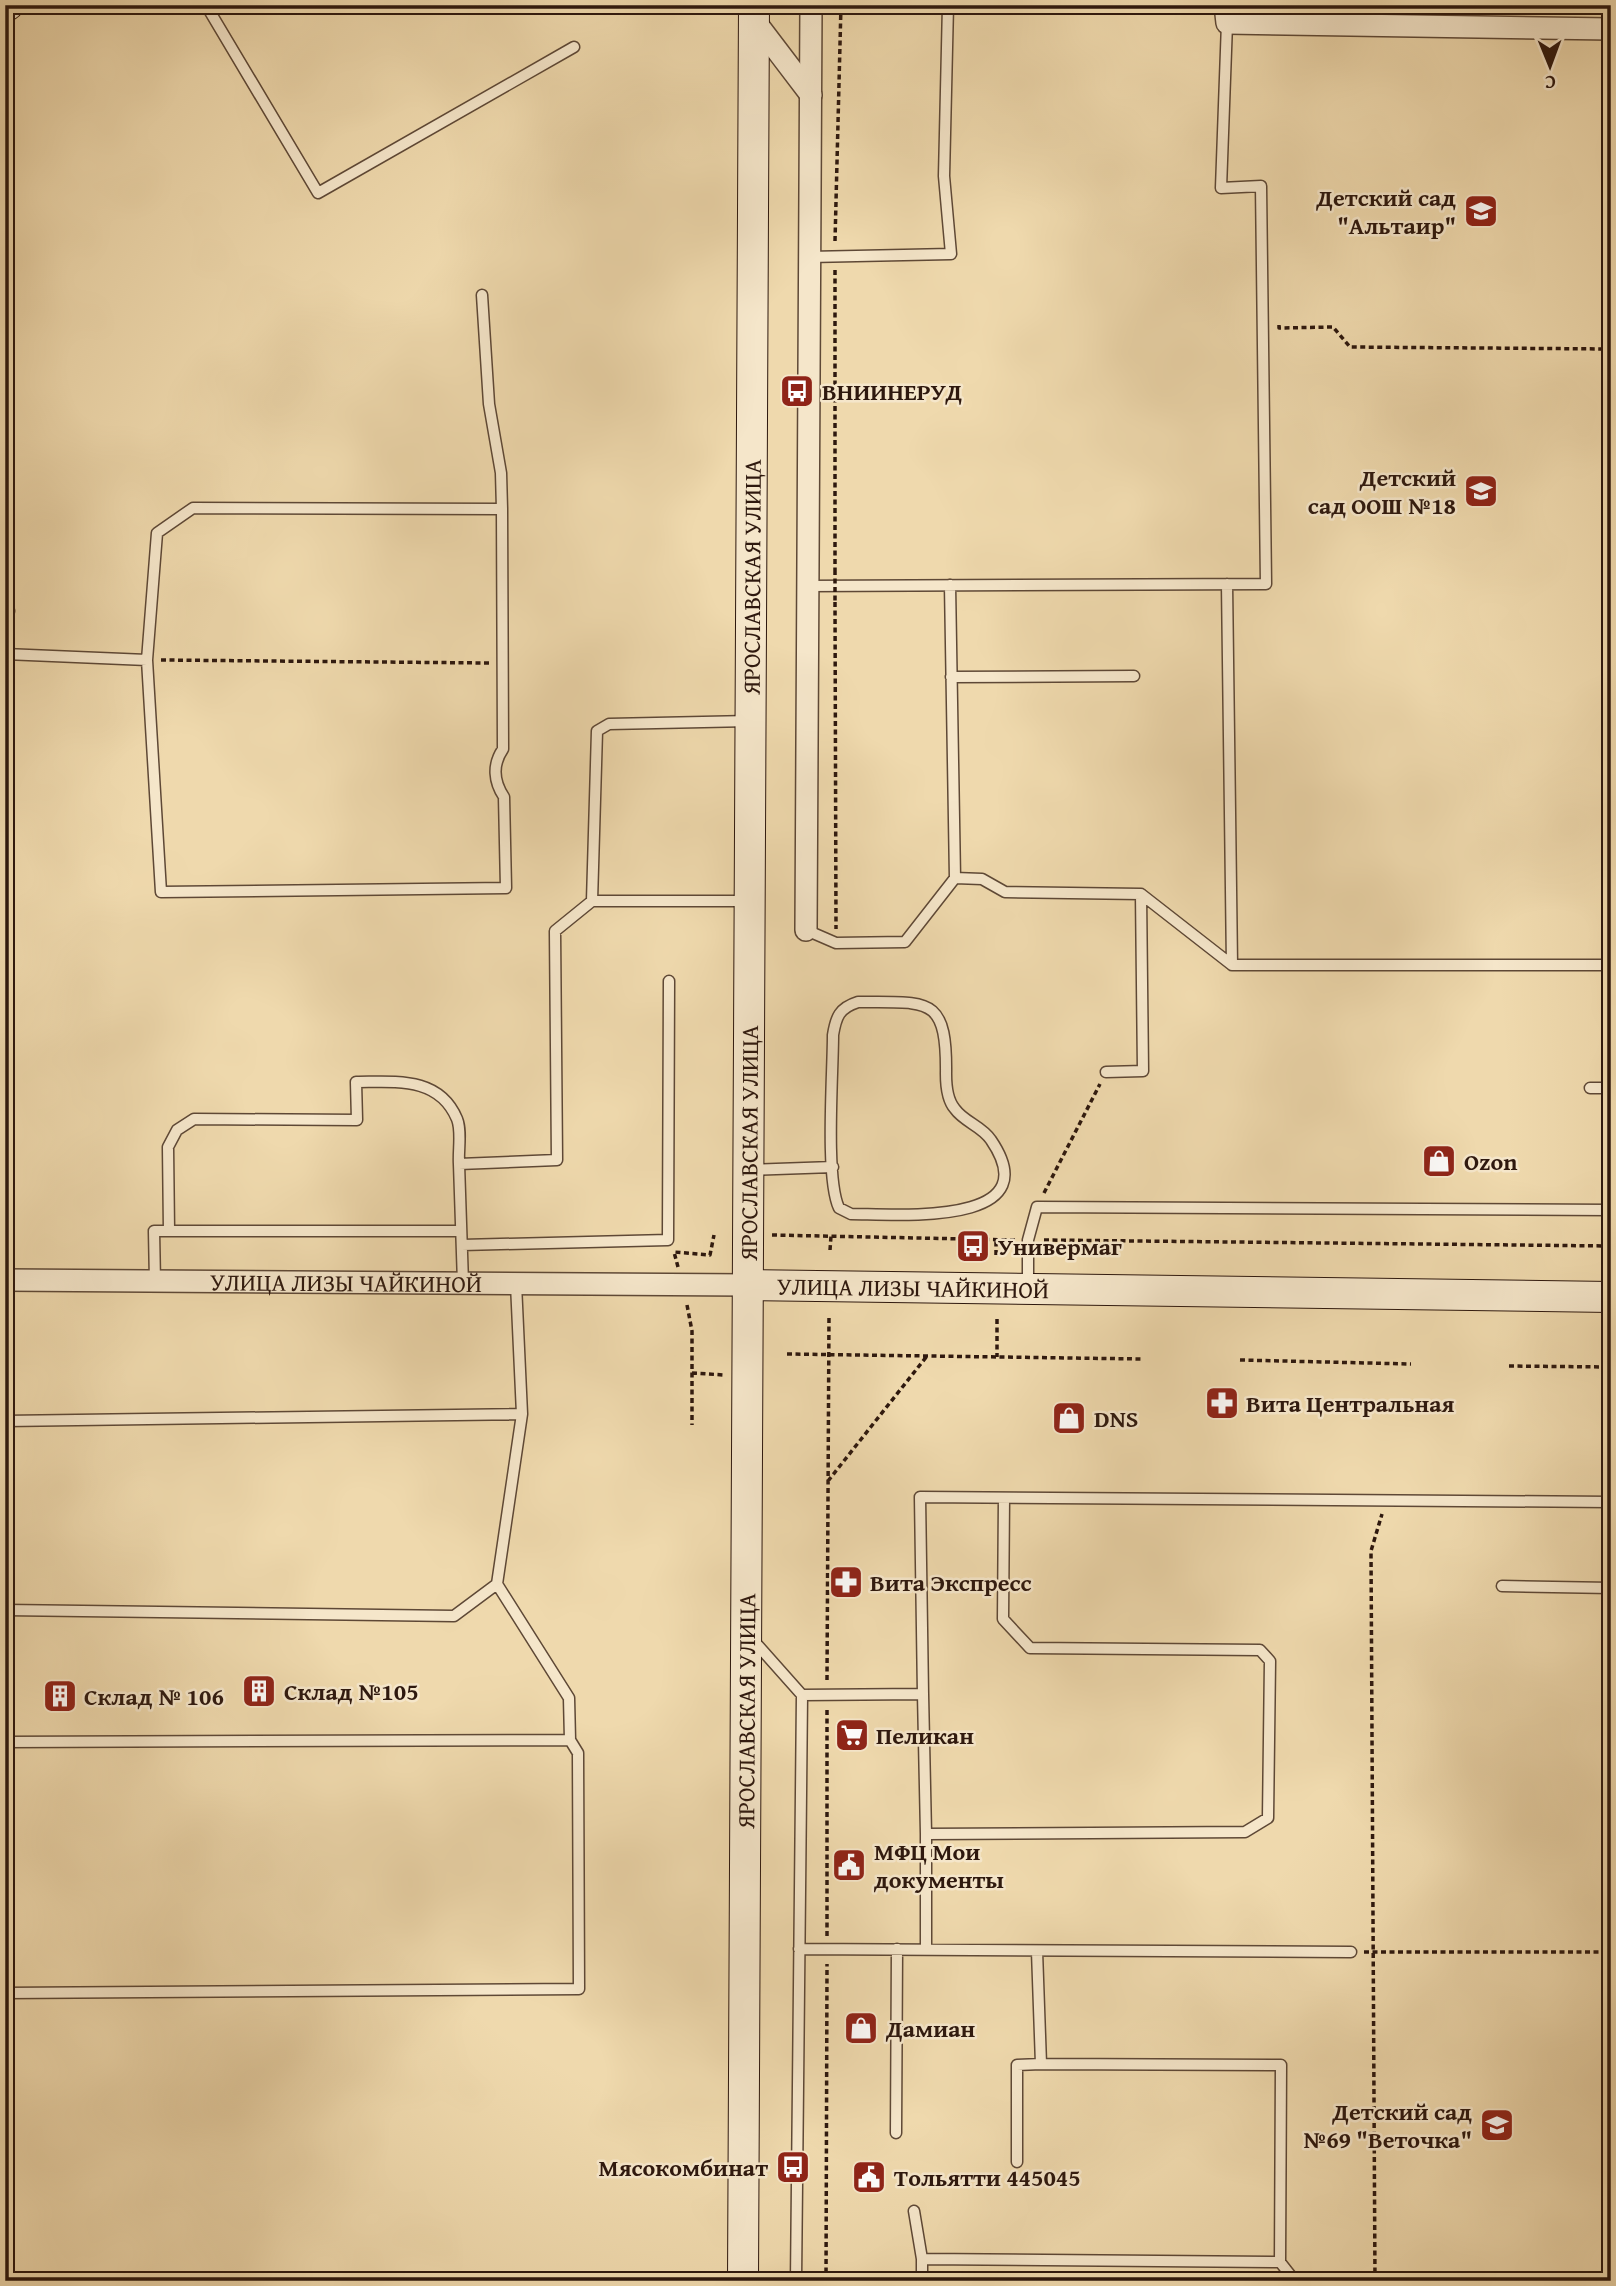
<svg xmlns="http://www.w3.org/2000/svg" width="1616" height="2286" viewBox="0 0 1616 2286" font-family="'Gentium Book Plus',serif">
<rect width="100%" height="100%" fill="#efd9ad"/>
<filter id="stains"><feTurbulence type="fractalNoise" baseFrequency=".00286" numOctaves="4"/><feColorMatrix values="0 0 0 0 .2 0 0 0 0 .09 0 0 0 0 .02 0 0 0 .5 -.17"/></filter>
<radialGradient id="worn" r=".72"><stop offset=".6" stop-color="#630" stop-opacity="0"/><stop offset="1" stop-color="#630" stop-opacity=".3"/></radialGradient>
<g fill="none" stroke-linecap="round" stroke-linejoin="round">
<!-- lane casing -->
<g stroke="#5e4836" stroke-width="13">
<path id="lane" d="M 206,5 L 318,193 L 574,47
M 809,257 L 951,254 L 944,176 L 948,5
M 482,295 L 489,404 L 501,473 L 502,509
M 193,508 L 502,509 L 503,749 C 492,765 494,782 504,797 L 506,888 L 161,892 L 147,660 L 157,533 Z
M 1227,584 L 1232,965
M 950,585 L 955,878
M 807,586 L 1266,584 L 1261,186 L 1221,188 L 1227,23
M 5,596 L 9,611 L 5,627
M 5,654 L 147,660
M 951,677 L 1134,676
M 592,901 L 597,731 L 609,724 L 750,721
M 806,930 L 836,943 L 905,942 L 955,878 L 982,879 L 1005,892 L 1141,894 L 1232,965 L 1611,965
M 858,1002 C 928,1003 947,994 946,1074 C 946,1085 947,1100 955,1109 C 964,1122 982,1126 991,1140 C 1051,1228 894,1214 851,1214 L 839,1208 C 825,1178 833,1074 833,1035 C 836,1017 839,1008 858,1002 Z
M 1106,1072 L 1143,1071 L 1141,894
M 1590,1088 L 1611,1088
M 750,1170 L 833,1167
M 169,1231 L 168,1147 L 177,1130 L 194,1119 L 357,1120 L 356,1082 C 395,1082 439,1076 457,1119 C 462,1131 458,1151 459,1164
M 462,1245 L 668,1240 L 669,981
M 155,1282 L 154,1231 L 461,1231
M 463,1283 L 459,1164 L 557,1160 L 555,931 L 592,901 L 749,901
M 1028,1286 L 1028,1240 L 1037,1207 L 1611,1210
M 5,1421 L 522,1414
M 1502,1586 L 1611,1588
M 5,1610 L 454,1616 L 497,1584
M 753,1640 L 802,1695 L 796,2281
M 923,1694 L 926,1834
M 802,1695 L 923,1694 L 920,1497 L 1611,1502
M 5,1742 L 570,1740 L 569,1698 L 497,1584 L 522,1414 L 516,1284
M 799,1949 L 1351,1952
M 926,1950 L 926,1834 L 1245,1832 L 1268,1818 L 1270,1661 L 1260,1650 L 1030,1648 L 1003,1619 L 1004,1498
M 1037,1951 L 1041,2064 L 1281,2065 L 1280,2262 L 1295,2281
M 5,1993 L 579,1989 L 578,1753 L 570,1740
M 896,2133 L 897,1949
M 1017,2162 L 1017,2065 L 1041,2064
M 914,2211 L 922,2259
M 922,2281 L 922,2259 L 1280,2262"/>
</g>
<!-- street casing -->
<g stroke="#5e4836" stroke-width="24">
<g id="street">
<path d="M 1225,5 L 1227,23 L 1611,29"/>
<path d="M 754,20 L 811,95"/>
<path d="M 806,930 L 811,5"/>
<path id="s1" d="M 5,1280 L 749,1285"/>
</g>
</g>
<!-- secondary casing -->
<g stroke="#2e180e" stroke-width="32">
<g id="secondary">
<path d="M 5,7 L 8,5"/>
<path id="s2" d="M 749,1285 L 1611,1297"/>
<path id="s3" d="M 743,2281 L 754,5"/>
</g>
</g>
<!-- path -->
<path stroke="#2e180e" stroke-width="3.5" stroke-dasharray="5 3.5" stroke-linecap="butt" d="M 835,241 L 841,5
M 835,270 L 835,570
M 1279,325 L 1279,328 L 1333,327 L 1350,347 L 1611,349
M 835,602 L 836,929
M 161,660 L 489,663
M 1044,1193 L 1100,1084
M 772,1235 L 1015,1240
M 1044,1240 L 1611,1246
M 830,1250 L 831,1236
M 996,1255 L 996,1240
M 678,1267 L 674,1252 L 710,1255 L 714,1235
M 687,1305 L 692,1331 L 692,1425
M 997,1319 L 997,1357
M 787,1354 L 1142,1359
M 1240,1360 L 1411,1364
M 1509,1366 L 1611,1367
M 692,1373 L 724,1375
M 828,1481 L 927,1356
M 827,1680 L 829,1315
M 827,1936 L 827,1709
M 1364,1952 L 1611,1952
M 826,2281 L 827,1964
M 1375,2281 L 1371,1551 L 1382,1514"/>
<!-- lane -->
<use href="#lane" stroke="#f5e6ca" stroke-width="10"/>
<!-- street -->
<use href="#street" stroke="#f5e6ca" stroke-width="21"/>
<!-- secondary -->
<use href="#secondary" stroke="#f5e6ca" stroke-width="30"/>
<!-- path-bridge -->
<path stroke="#2e180e" stroke-width="3.5" stroke-dasharray="5 3.5" stroke-linecap="butt" d="M 835,570 L 835,602"/>
</g>
<!-- icons -->
<defs>
<g id="school-square" transform="scale(1.75)"><rect x="-9" y="-9" width="18" height="18" rx="4" fill="#8f2418" stroke="#f5e6ca"/><path d="M0-5L7-2L0 1L-7-2ZM-4 1L0 2.5L4 1V4Q0 6-4 4Z" fill="#fff"/></g>
<g id="bus-square" transform="scale(1.75)"><rect x="-9" y="-9" width="18" height="18" rx="4" fill="#8f2418" stroke="#f5e6ca"/><path d="M-5-6H5V4H4V6H2V4H-2V6H-4V4H-5ZM-3.5-4V0h7V-4ZM-3.5 1.2v1.5H-2V1.2ZM2 1.2v1.5H3.5V1.2Z" fill="#fff"/></g>
<g id="shop-square" transform="scale(1.75)"><rect x="-9" y="-9" width="18" height="18" rx="4" fill="#8f2418" stroke="#f5e6ca"/><path d="M-5-2.5h2.3a2.7 3.5 0 0 1 5.4 0H5L5.5 6h-11ZM-1.5-2.5h3a1.5 2.3 0 0 0-3 0Z" fill="#fff"/></g>
<g id="pharmacy-square" transform="scale(1.75)"><rect x="-9" y="-9" width="18" height="18" rx="4" fill="#8f2418" stroke="#f5e6ca"/><path d="M-2-6h4v4h4v4h-4v4h-4v-4h-4v-4h4Z" fill="#fff"/></g>
<g id="building-square" transform="scale(1.75)"><rect x="-9" y="-9" width="18" height="18" rx="4" fill="#8f2418" stroke="#f5e6ca"/><path d="M-4-6H4V6H1V3H-1V6H-4ZM-2.5-4.3h1.7v1.8h-1.7ZM.8-4.3h1.7v1.8H.8ZM-2.5-1h1.7V.8h-1.7ZM.8-1h1.7V.8H.8Z" fill="#fff"/></g>
<g id="supermarket-square" transform="scale(1.75)"><rect x="-9" y="-9" width="18" height="18" rx="4" fill="#8f2418" stroke="#f5e6ca"/><path d="M-6-5.5h2.5l.6 2H6L4.5 2H-2.5L-4.4-4H-6ZM-1.5 3.2a1.3 1.3 0 1 0 .1 0ZM3 3.2a1.3 1.3 0 1 0 .1 0Z" fill="#fff"/></g>
<g id="civic-square" transform="scale(1.75)"><rect x="-9" y="-9" width="18" height="18" rx="4" fill="#8f2418" stroke="#f5e6ca"/><path d="M-.6-6.5H3V-4.5H.6V-3L4-1V1h2V6H-6V1h2V-1L-.6-3ZM-1.2 2.5V6h2.4V2.5Z" fill="#fff"/></g>
</defs>
<g fill-rule="evenodd">
<use href="#school-square" x="1481" y="211"/>
<use href="#bus-square" x="797" y="391"/>
<use href="#school-square" x="1481" y="491"/>
<use href="#shop-square" x="1439" y="1161"/>
<use href="#bus-square" x="973" y="1246"/>
<use href="#pharmacy-square" x="1222" y="1403"/>
<use href="#shop-square" x="1069" y="1418"/>
<use href="#pharmacy-square" x="846" y="1582"/>
<use href="#building-square" x="259" y="1691"/>
<use href="#building-square" x="60" y="1696"/>
<use href="#supermarket-square" x="852" y="1735"/>
<use href="#civic-square" x="849" y="1865"/>
<use href="#shop-square" x="861" y="2028"/>
<use href="#school-square" x="1497" y="2125"/>
<use href="#bus-square" x="793" y="2167"/>
<use href="#civic-square" x="869" y="2177"/>
</g>
<g text-anchor="middle" dominant-baseline="central" stroke-width="5" stroke-linejoin="round" paint-order="stroke">
<!-- poi labels -->
<g font-size="24" font-weight="bold" fill="#2e180e" stroke="#f5e6ca" text-anchor="start">
<text x="1456" y="197" text-anchor="end">Детский сад<tspan x="1456" dy="28">"Альтаир"</tspan></text>
<text x="822" y="391">ВНИИНЕРУД</text>
<text x="1456" y="477" text-anchor="end">Детский<tspan x="1456" dy="28">сад ООШ №18</tspan></text>
<text x="1464" y="1161">Ozon</text>
<text x="998" y="1246">Универмаг</text>
<text x="1246" y="1403">Вита Центральная</text>
<text x="1094" y="1418">DNS</text>
<text x="870" y="1582">Вита Экспресс</text>
<text x="284" y="1691">Склад №105</text>
<text x="84" y="1696">Склад № 106</text>
<text x="876" y="1735">Пеликан</text>
<text x="874" y="1851">МФЦ Мои<tspan x="874" dy="28">документы</tspan></text>
<text x="886" y="2028">Дамиан</text>
<text x="1472" y="2111" text-anchor="end">Детский сад<tspan x="1472" dy="28">№69 "Веточка"</tspan></text>
<text x="768" y="2167" text-anchor="end">Мясокомбинат</text>
<text x="894" y="2177">Тольятти 445045</text>
</g>
<!-- street labels -->
<g font-size="24" fill="#2e180e" stroke="#f5e6ca">
<text stroke="none"><textPath href="#s3" startOffset="1704">ЯРОСЛАВСКАЯ УЛИЦА</textPath></text>
<text stroke="none"><textPath href="#s3" startOffset="1138">ЯРОСЛАВСКАЯ УЛИЦА</textPath></text>
<text stroke="none"><textPath href="#s1" startOffset="341">УЛИЦА ЛИЗЫ ЧАЙКИНОЙ</textPath></text>
<text stroke="none"><textPath href="#s2" startOffset="164">УЛИЦА ЛИЗЫ ЧАЙКИНОЙ</textPath></text>
<text stroke="none"><textPath href="#s3" startOffset="570">ЯРОСЛАВСКАЯ УЛИЦА</textPath></text>
</g>
</g>
<!-- margin -->
<rect width="1616" height="2286" fill="none" stroke="#efd9ad" stroke-width="28"/>
<rect x="7" y="7" width="1602" height="2272" fill="none" stroke="#2e180e" stroke-width="3.5"/>
<rect x="14" y="14" width="1588" height="2258" fill="none" stroke="#2e180e" stroke-width="2"/>
<!-- north arrow -->
<g transform="translate(1550 66) rotate(179)" stroke="#f5e6ca" stroke-width="5" paint-order="stroke">
<path d="M0-5L12 26L0 18L-12 26Z" fill="#2e180e"/>
<text y="-10" font-size="19" font-weight="bold" text-anchor="middle" fill="#2e180e">С</text>
</g>
<rect width="100%" height="100%" filter="url(#stains)"/>
<rect width="100%" height="100%" fill="url(#worn)"/>
</svg>
